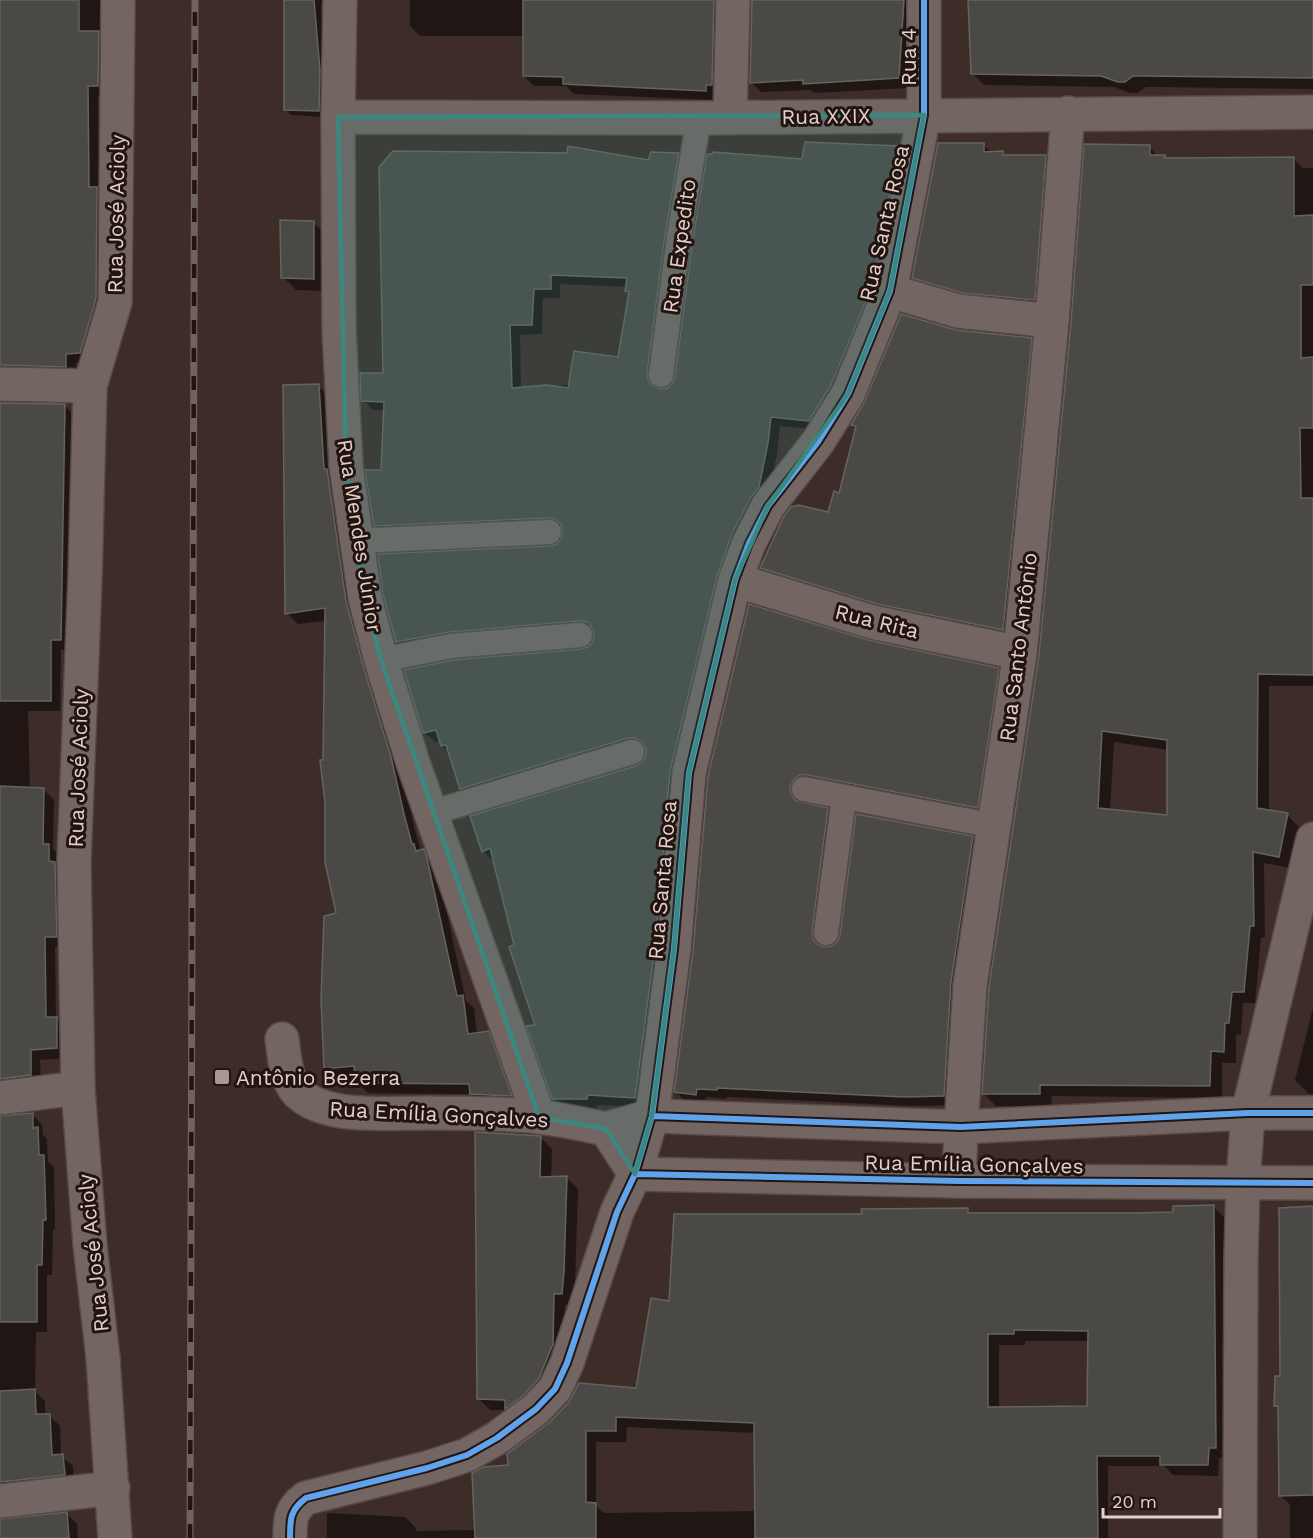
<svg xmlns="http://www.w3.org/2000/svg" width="1313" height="1538" viewBox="0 0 1313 1538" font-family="'Work Sans',sans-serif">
<rect width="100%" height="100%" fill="#3d2c27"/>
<!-- shadow -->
<path fill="#0007" fill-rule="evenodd" d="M 0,0 L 110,0 L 108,96 L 98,96 L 99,190 L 107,198 L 106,310 L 90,363 L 76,363 L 76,376 L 0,379 Z
M 286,0 L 327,0 L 327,2 L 321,2 L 326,77 L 325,117 L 291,115 L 285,109 Z
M 410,0 L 727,0 L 715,100 L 574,94 L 566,86 L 534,86 L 524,76 L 524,36 L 420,36 L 410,26 Z
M 753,0 L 912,0 L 909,88 L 814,93 L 811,90 L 761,92 L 751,82 Z
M 971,0 L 1313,0 L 1313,89 L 1157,87 L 1146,87 L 1137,93 L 1130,93 L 1114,87 L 984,85 L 972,73 Z
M 983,145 L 992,153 L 1003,153 L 1006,156 L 1045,156 L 1056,166 L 1045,310 L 973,302 L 924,288 L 913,277 Z
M 898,147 L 908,157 L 881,296 L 819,430 L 780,426 L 777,454 L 768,497 L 742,545 L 645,1107 L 597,1105 L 597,1109 L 564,1108 L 554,1098 L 493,861 L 484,852 L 472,817 L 637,767 L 644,762 L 647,756 L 647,748 L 638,748 L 471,798 L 461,788 L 450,753 L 442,746 L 441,741 L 435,742 L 425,733 L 588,648 L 594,642 L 595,631 L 407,652 L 397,642 L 550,548 L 558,545 L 563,540 L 563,528 L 385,535 L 375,525 L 382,471 L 385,410 L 373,410 L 363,400 L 385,374 L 649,162 L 678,155 L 688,164 L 656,384 L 657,390 L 668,389 L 673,385 L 803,160 ZM 560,284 L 627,287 L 626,291 L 630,295 L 619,359 L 576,353 L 567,385 L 521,389 L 520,335 L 542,334 L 543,298 L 560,298 Z
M 1149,147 L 1159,157 L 1165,156 L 1168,160 L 1294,159 L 1303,168 L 1313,168 L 1313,686 L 1269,686 L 1269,811 L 1287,815 L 1299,827 L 1291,868 L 1264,863 L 1265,937 L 1261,938 L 1255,1003 L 1243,1003 L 1241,1035 L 1236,1034 L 1236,1063 L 1222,1063 L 1222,1098 L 1052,1096 L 1051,1106 L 996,1106 L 983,1093 ZM 1114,742 L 1168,750 L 1168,816 L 1110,811 Z
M 313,222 L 327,236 L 327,291 L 296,290 L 283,277 Z
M 956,331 L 1031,339 L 1040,348 L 1012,638 L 887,612 L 770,576 L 761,568 L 829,514 L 840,495 L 856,429 L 853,425 Z
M 318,386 L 330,397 L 414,827 L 421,851 L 423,850 L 434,862 L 438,871 L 466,1001 L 474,1008 L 477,1034 L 488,1033 L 499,1044 L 522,1107 L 483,1105 L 472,1094 L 368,1093 L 356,1082 L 356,1078 L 337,1080 L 325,1069 L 338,914 L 325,761 L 326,621 L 298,624 L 287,613 Z
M 0,404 L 65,406 L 75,416 L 71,650 L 61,650 L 60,711 L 28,711 L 30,789 L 43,789 L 54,800 L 53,849 L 59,856 L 66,947 L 55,947 L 56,1018 L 67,1029 L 67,1058 L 40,1060 L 41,1085 L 0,1093 Z
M 868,642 L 998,669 L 1008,679 L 987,817 L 799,797 L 800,803 L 827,810 L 837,819 L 821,942 L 822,948 L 833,947 L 973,838 L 982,847 L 953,1105 L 914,1106 L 726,1097 L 726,1099 L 706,1097 L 705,1104 L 685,1101 L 676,1092 L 694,952 Z
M 1313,1008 L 1313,1094 L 1309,1094 L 1295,1080 Z
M 32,1114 L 42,1125 L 43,1135 L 47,1139 L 48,1162 L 54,1167 L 55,1230 L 53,1230 L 52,1275 L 47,1275 L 47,1332 L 36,1332 L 35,1392 L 45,1401 L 45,1415 L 49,1415 L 60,1426 L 61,1456 L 73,1466 L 74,1485 L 0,1496 L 0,1118 Z
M 541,1138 L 552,1149 L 551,1178 L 567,1178 L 578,1189 L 575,1284 L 573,1305 L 565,1305 L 564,1356 L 550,1390 L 509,1410 L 490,1410 L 479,1399 Z
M 1214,1207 L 1225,1218 L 1226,1458 L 1219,1458 L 1218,1476 L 1173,1475 L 1164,1466 L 1108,1466 L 1108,1538 L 327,1538 L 327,1514 L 329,1513 L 405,1517 L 416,1528 L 416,1531 L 476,1530 L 509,1466 L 638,1389 L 670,1303 L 864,1215 L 968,1210 L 973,1215 L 1174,1213 ZM 1025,1341 L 1089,1341 L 1088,1408 L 999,1408 L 999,1345 L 1025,1345 ZM 627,1427 L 756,1433 L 757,1511 L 604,1513 L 596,1506 L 596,1442 L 626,1442 Z
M 1313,1208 L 1313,1538 L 1290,1538 L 1290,1505 L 1281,1496 L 1279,1409 L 1276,1405 Z
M 67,1514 L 77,1524 L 78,1538 L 0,1538 L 0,1521 Z"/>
<!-- building -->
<path fill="#4b4945" stroke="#64645f" stroke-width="1.5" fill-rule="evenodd" d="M 0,0 L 79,0 L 79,31 L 99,31 L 98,86 L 88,86 L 89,187 L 97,187 L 96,299 L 80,353 L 66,354 L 66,367 L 0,365 Z
M 284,0 L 314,0 L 320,70 L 319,111 L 284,110 Z
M 523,0 L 714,0 L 712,85 L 706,85 L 706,91 L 563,84 L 563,77 L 523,76 Z
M 752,0 L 904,0 L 899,78 L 803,84 L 803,80 L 750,83 Z
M 968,0 L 1313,0 L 1313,78 L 1144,76 L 1133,76 L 1125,82 L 1118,82 L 1101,76 L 971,74 Z
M 805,142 L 899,146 L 872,286 L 831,385 L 809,421 L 771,417 L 768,443 L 759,487 L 751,497 L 732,534 L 717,576 L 670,771 L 655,947 L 635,1098 L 588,1095 L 587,1099 L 552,1099 L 526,1026 L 535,1025 L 509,947 L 514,945 L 490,848 L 482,852 L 470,816 L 636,766 L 643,761 L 646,756 L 646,748 L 641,741 L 635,738 L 628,738 L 460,789 L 446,745 L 441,746 L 436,730 L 423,733 L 404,670 L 453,660 L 581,649 L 588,647 L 593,642 L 594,633 L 591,626 L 587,622 L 579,621 L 450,632 L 396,642 L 383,594 L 378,554 L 550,546 L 557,544 L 561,539 L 563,532 L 561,524 L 555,519 L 548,518 L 374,526 L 365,470 L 381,470 L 384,402 L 361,401 L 360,373 L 383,373 L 379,167 L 393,151 L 567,153 L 568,146 L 648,160 L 651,152 L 679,153 L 665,235 L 647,373 L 648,380 L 652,386 L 660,389 L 667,388 L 672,384 L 675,377 L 693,239 L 707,154 L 712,154 L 713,152 L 802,159 ZM 551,275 L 627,278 L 625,291 L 629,292 L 618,357 L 574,351 L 568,388 L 547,385 L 512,388 L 510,325 L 532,325 L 534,289 L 551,289 Z
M 938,143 L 984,143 L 984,152 L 1003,151 L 1003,155 L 1046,155 L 1035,300 L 962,293 L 912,278 Z
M 1084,144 L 1150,145 L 1150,155 L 1165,155 L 1165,158 L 1294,157 L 1294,216 L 1313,215 L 1313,285 L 1301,285 L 1301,358 L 1313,357 L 1313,428 L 1300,428 L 1301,498 L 1313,498 L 1313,675 L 1258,674 L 1257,808 L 1288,813 L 1279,857 L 1253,852 L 1254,926 L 1250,926 L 1244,992 L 1232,992 L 1229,1023 L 1225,1023 L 1224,1052 L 1211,1051 L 1210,1086 L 1040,1085 L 1040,1094 L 982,1094 L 989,987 L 1039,655 L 1071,323 ZM 1102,731 L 1167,740 L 1167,815 L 1098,808 Z
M 280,220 L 314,221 L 314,279 L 281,278 Z
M 901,314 L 956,330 L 1032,338 L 1003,630 L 877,604 L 760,568 L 784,516 L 791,507 L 799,505 L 828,512 L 834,491 L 839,493 L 856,426 L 851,425 L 865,401 Z
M 319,384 L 324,469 L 327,469 L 346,601 L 363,665 L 391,757 L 404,814 L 412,844 L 414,844 L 416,851 L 424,849 L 427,858 L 457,996 L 463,995 L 468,1034 L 489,1031 L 512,1096 L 470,1094 L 469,1084 L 355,1083 L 354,1066 L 324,1069 L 321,1000 L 324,916 L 336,913 L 325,862 L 325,803 L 320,760 L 323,760 L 325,608 L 285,614 L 283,385 Z
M 0,403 L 65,404 L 61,640 L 51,640 L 51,701 L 0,701 Z
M 749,604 L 868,640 L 999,668 L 978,808 L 807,775 L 800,775 L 794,779 L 790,787 L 791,794 L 795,800 L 828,808 L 812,931 L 813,939 L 817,944 L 824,947 L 832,946 L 838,941 L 840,935 L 856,814 L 973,836 L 951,982 L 944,1096 L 904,1097 L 717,1088 L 717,1090 L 697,1089 L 696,1095 L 674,1092 L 693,951 L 708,776 Z
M 0,786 L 44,788 L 43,844 L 49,844 L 49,861 L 55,862 L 57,937 L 45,937 L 46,1017 L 57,1017 L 57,1048 L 31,1050 L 31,1075 L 0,1079 Z
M 33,1113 L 33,1128 L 38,1127 L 39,1155 L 44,1155 L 46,1220 L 43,1220 L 42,1265 L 37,1265 L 37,1322 L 0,1322 L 0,1116 Z
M 475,1132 L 541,1136 L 540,1177 L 567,1176 L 564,1272 L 562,1294 L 554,1294 L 553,1344 L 539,1378 L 524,1395 L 505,1409 L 505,1400 L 477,1399 Z
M 1214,1205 L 1216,1448 L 1209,1448 L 1208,1465 L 1160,1465 L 1160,1456 L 1097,1456 L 1098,1538 L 755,1538 L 754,1423 L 616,1417 L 616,1431 L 586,1431 L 586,1502 L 596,1503 L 596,1538 L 475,1538 L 472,1473 L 483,1467 L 508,1465 L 507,1454 L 550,1422 L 569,1402 L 579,1383 L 636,1388 L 651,1298 L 669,1301 L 674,1214 L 862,1214 L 861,1209 L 968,1208 L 968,1213 L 1137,1213 L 1173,1212 L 1173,1206 ZM 1014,1330 L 1088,1331 L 1087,1406 L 988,1407 L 988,1334 L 1014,1334 Z
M 1313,1206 L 1313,1495 L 1279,1496 L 1278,1406 L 1274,1406 L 1275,1376 L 1280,1376 L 1279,1208 Z
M 35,1389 L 36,1414 L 50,1414 L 52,1455 L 63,1454 L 65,1475 L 0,1482 L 0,1391 Z
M 67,1512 L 69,1538 L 0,1538 L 0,1519 Z"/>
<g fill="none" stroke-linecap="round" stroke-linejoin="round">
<!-- lane casing -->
<g stroke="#584946" stroke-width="27">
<path id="lane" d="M 661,375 L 679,237 L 699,118
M 357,541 L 549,532
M 381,660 L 451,646 L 580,635
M 804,789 L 995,826
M 431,813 L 632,752
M 826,933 L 844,797"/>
</g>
<!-- street casing -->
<g stroke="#584946" stroke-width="36">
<path id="street" d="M 340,0 L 338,117 L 339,330 L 346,466 L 365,598 L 381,660 L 413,763 L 539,1117
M 338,117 L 699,118 L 1313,112
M 730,117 L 733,0
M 890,291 L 958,311 L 1052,321
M 0,384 L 90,386
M 735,580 L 872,622 L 1020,653
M 282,1039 C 285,1059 285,1085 303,1097 C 334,1120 394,1112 433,1113 C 468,1113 504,1113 538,1117 C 561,1119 584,1125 606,1129
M 0,1098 L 78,1088
M 959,1181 L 961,1127 L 970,985 L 1020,653 L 1052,321 L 1068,113
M 0,1501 L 113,1488
M 115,1538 L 103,1358 L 90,1245 L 78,1088 L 74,861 L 85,578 L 90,386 L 115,302 L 118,0
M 290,1538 C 290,1519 290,1510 306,1498 L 427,1468 L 467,1455 L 497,1438 L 536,1409 L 555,1389 L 567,1363 L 617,1212 L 635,1174 L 652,1116 L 674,949 L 689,773 L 735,580 L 749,543 L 768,506 L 818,442 L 848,394 L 890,291 L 924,115 L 924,0"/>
</g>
<!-- secondary casing -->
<g stroke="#584946" stroke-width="36">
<path id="secondary" d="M 1313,1113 L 1248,1113 L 961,1127 L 652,1116 L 606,1129 L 635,1174 L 959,1181 L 1313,1183
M 1240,1538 L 1241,1259 L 1243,1183 L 1248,1113 L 1313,839"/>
</g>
<!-- lane -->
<use href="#lane" stroke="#736662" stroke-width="24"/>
<!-- street -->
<use href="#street" stroke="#736662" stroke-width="33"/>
<!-- secondary -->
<use href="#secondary" stroke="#736662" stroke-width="33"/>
<!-- rail casing -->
<g stroke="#6f6360" stroke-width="7">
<path id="rail" d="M 190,1538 L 195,0"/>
</g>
<!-- rail -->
<use href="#rail" stroke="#221410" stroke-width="4.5" stroke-dasharray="14" stroke-linecap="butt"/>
<!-- cycleway casing -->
<g stroke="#221410" stroke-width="10">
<path id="cycleway" d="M 652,1116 L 961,1127 L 1248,1113 L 1313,1113
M 635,1174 L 959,1181 L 1313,1183
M 290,1538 C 290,1519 290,1510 306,1498 L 427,1468 L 467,1455 L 497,1438 L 536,1409 L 555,1389 L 567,1363 L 617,1212 L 635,1174 L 652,1116 L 674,949 L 689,773 L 735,580 L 749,543 L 768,506 L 818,442 L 848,394 L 890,291 L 924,115 L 924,0"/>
</g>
<!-- cycleway -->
<use href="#cycleway" stroke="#60a3ed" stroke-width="6"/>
</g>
<!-- marked area -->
<path fill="#3a8880" fill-opacity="0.2" stroke="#3a8880" stroke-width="4.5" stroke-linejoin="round" d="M 924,115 L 890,291 L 848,394 L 768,506 L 735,580 L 689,773 L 674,949 L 652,1116 L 635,1174 L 606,1129 L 539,1117 L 381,660 L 365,598 L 346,466 L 338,117 Z"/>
<!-- markers -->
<rect fill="#aa9691" stroke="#221410" stroke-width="2" x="214" y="1069" width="16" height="16" rx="3"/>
<g text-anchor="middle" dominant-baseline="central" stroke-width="6" stroke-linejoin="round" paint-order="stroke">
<!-- street labels -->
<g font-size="21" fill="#e4cfca" stroke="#221410">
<text transform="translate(908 57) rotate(-90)">Rua 4</text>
<text transform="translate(826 116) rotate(-1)">Rua XXIX</text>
<text transform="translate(116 214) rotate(-89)">Rua José Acioly</text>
<text transform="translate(884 223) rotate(-77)">Rua Santa Rosa</text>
<text transform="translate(679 246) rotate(-82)">Rua Expedito</text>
<text transform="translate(360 536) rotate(81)">Rua Mendes Júnior</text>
<text transform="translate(877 621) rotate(14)">Rua Rita</text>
<text transform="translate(1018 647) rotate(-83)">Rua Santo Antônio</text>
<text transform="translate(78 768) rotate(-88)">Rua José Acioly</text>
<text transform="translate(662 880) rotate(-85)">Rua Santa Rosa</text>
<text transform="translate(439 1114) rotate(3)">Rua Emília Gonçalves</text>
<text transform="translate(974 1164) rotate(1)">Rua Emília Gonçalves</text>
<text transform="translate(93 1253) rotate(-96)">Rua José Acioly</text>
</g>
<!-- poi labels -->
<g font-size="21" fill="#e4cfca" stroke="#221410" text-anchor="start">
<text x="236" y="1077">Antônio Bezerra</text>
</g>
</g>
<!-- scale -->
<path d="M1103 1508v9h117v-9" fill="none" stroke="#e4cfca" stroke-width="3"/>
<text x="1112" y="1508" font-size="18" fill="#e4cfca" stroke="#221410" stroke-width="4.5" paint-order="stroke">20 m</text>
</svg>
